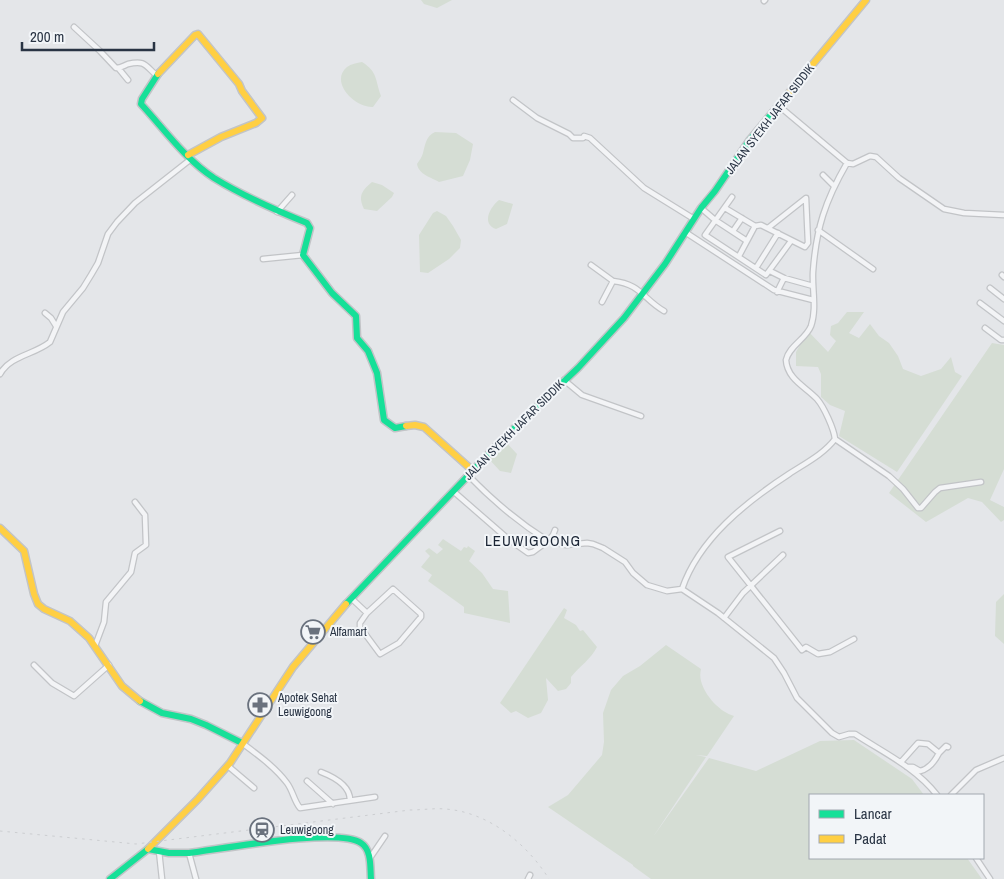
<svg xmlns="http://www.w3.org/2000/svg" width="1004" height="879" viewBox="0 0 1004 879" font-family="'Archivo Narrow',sans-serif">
<rect width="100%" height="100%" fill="#e4e6e9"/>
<!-- green -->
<path fill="#d5ddd4" d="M 421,0 L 452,0 L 437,8 L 424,4 Z
M 362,62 C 378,72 375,80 381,96 L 373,107 C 355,108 329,82 347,67 C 351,64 357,63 362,62 Z
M 435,132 L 456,133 L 473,144 L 470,160 L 463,176 L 439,182 C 431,177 419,175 417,164 C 419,161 422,157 423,153 C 425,145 426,136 435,132 Z
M 372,182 L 382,185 L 394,193 L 392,197 L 377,211 L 364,209 C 358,197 361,191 372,182 Z
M 499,200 L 513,204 L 507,224 L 496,229 C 481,224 490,207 499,200 Z
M 437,211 L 446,216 L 453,226 L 461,240 L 460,248 L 449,259 L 428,273 L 420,272 L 419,235 L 433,213 Z
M 847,312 L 864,312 L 849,333 L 859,338 L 870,324 L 879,336 L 889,343 L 898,356 L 903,369 L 921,376 L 941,369 L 951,357 L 955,372 L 962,376 L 897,472 L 839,436 L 845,411 L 830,405 L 821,397 L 821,374 L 818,367 L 796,366 L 796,352 L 808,331 L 828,352 L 836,341 L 830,335 L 831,326 L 838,323 Z
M 992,343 L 1004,345 L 1004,469 L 990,500 L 1004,507 L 1004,520 L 1001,522 L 982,502 L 968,498 L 926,522 L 889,493 Z
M 505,441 L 517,454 L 511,473 L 500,471 L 488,458 Z
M 443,539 L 461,551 L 464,547 L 467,548 L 468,546 L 475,551 L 469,561 L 482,573 L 493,589 L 508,591 L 510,623 L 464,613 L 464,607 L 428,581 L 432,575 L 421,567 L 430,556 L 425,551 L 429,548 L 437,554 L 443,549 L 438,545 Z
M 1004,594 L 1004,644 L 995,636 L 996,602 Z
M 564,608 L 567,610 L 564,618 L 576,625 L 580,631 L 583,630 L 597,647 C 591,659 580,666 571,677 L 571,683 L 566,689 L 558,691 L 546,678 L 548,700 L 541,713 L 528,718 L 516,711 L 511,713 L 500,703 Z
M 666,645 L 701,669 C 700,673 700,677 701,681 C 705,696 720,712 734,716 L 707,756 L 696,755 L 706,757 L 653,837 L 709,758 L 756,771 L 820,741 L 854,740 L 912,779 L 924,795 L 810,795 L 810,858 L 967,858 L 982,879 L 651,879 L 633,866 L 633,865 L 548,807 L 568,795 L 602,755 L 604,742 L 603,713 L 611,690 L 623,676 L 640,666 Z"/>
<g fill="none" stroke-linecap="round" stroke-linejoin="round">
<!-- street casing -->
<g stroke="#c2c4c7" stroke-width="7">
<path id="street" d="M 764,1 L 765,0
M 74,27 L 100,51 L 116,68 C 121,68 123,66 128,64 C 145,60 145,65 157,76
M 119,69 L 128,80
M 513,100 L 537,118 L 569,134 L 573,138 L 583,138 L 584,136 L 590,138 L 644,188 L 694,219
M 779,106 L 847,163 L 853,164 L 870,156 L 876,157 L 899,178 L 944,209 L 964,213 L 1004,215
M 823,175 L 834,186
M 732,197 L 705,235 L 766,275 L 791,241
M 701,208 L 715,220 L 747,241 L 755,226 L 761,225 L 805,247 L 808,243 L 806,198 L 768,228
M 725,208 L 755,226
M 277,212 L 292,195
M 818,230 L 873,269
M 733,231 L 742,218
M 685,232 L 774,290 L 813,300
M 739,256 L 747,241
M 263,259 L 303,255
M 591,265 L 613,281
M 756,268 L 778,233
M 770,271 L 784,278
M 1002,275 L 1004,277
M 990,288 L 1004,299
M 777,292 L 784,278 L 813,286
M 602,302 L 613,281 C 641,284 643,299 664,311
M 980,303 L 1004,321
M 45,313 L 51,318 L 56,326
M 985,328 L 1001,340 L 1004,340
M 0,374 C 11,355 34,355 50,342 L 63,312 L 83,288 L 91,275 L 98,263 L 108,234 L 117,222 L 135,203 L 191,159
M 564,380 L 582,395 L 641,416
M 835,439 L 889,476 L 903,489 L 918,508 L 921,508 L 935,492 L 940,488 L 981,482
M 468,475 C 493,501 518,522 548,541 L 553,535 L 555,530
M 453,491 L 507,538 L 528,553 L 533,552 L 548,541 L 566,545 L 587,543 L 593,544 L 603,548 L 625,562 L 633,573 L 647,585 L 667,591 L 682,589 L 718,613 L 774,658 L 784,673 L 797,698 L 832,733 L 839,737 L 849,734 L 855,734 C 884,753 915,767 937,795
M 780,531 L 728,557 L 802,650 L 806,647 L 818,654 L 830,652 L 854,639
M 393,589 L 421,614 L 421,617 L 399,643 L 380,654 L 360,627 L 360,623 L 367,613 Z
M 682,589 C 699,539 746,502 789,474 C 804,464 824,454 835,439 C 834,429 824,407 817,399 C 806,387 787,379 786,360 C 789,346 806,339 811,326 C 817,309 812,289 813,272 C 816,229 825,201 847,163
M 351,598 L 367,613
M 724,618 L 743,593 L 783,555
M 95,646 L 104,622 L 106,602 L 131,572 L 135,553 L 146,545 L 145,515 L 135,502
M 34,665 L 52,683 L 74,696 L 109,665
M 242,743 C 258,755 275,767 287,783 C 293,791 294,801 300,808 L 375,797
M 901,762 L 918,743 L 928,744 L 939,753 L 946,746 L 948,747
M 228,766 L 254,788
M 907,767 L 913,767 L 920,771 C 929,769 935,761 939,753
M 321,772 C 334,777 350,785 350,800
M 307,781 L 333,804
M 951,795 L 976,770 L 1004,758
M 159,851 L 162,879
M 189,853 L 196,879
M 370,858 L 385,836
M 976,858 L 990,879
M 528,879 L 530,875"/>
</g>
<!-- fast casing -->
<g stroke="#c2c4c7" stroke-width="9">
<path id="fast" d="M 158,74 L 142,99 L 141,104 C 164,129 185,159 214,178 C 243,196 275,210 307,223 L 310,228 L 303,255 L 332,293 L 356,316 L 357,338 L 368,351 L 377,373 L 384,420 L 395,428 L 406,426
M 346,604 L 502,440 L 578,368 L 624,318 L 665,264 L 701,208 L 715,191 L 749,141 L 774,111
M 140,701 L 162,713 L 191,719 L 206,725 L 242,743
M 110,879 L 148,849 L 169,853 L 189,853 C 222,849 338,827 361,843 C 372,850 370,868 371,879"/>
</g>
<!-- slow casing -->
<g stroke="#c2c4c7" stroke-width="9">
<path id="slow" d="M 158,74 L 195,35 L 198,34 L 239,84 L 242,91 L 262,118 L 256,123 L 221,137 L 188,155
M 774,111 L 866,0
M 406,426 L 415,425 L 424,427 L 472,470
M 0,528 L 24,551 L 34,594 L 38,604 L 44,609 L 70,621 L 89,638 L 122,686 L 140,701
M 148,849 L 198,799 L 230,763 L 293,667 L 346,604"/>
</g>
<!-- street -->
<use href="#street" stroke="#f3f4f6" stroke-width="4.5"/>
<!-- fast -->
<use href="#fast" stroke="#16e098" stroke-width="6"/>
<!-- slow -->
<use href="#slow" stroke="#ffcf43" stroke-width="6"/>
<!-- rail -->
<path stroke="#ccced1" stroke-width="1" stroke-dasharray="2.5 5" stroke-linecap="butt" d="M 0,831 L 136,844 L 410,810 C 422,810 434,808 445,809 C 489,812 527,844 549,879"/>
</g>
<!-- icons -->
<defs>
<g id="supermarket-ring" transform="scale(1.25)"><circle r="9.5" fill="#f2f5f8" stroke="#6a727e" stroke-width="1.5"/><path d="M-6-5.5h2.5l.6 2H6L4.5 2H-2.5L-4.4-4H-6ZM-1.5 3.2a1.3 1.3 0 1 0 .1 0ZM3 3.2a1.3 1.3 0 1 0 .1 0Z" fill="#6a727e"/></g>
<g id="pharmacy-ring" transform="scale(1.25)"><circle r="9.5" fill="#f2f5f8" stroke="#6a727e" stroke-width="1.5"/><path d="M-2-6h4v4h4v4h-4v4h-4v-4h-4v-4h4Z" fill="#6a727e"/></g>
<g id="station-ring" transform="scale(1.25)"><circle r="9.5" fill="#f2f5f8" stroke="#6a727e" stroke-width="1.5"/><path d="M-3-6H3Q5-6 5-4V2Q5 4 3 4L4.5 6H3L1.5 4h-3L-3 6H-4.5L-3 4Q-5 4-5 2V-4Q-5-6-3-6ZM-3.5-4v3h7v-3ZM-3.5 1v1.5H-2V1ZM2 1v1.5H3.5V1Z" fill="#6a727e"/></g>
</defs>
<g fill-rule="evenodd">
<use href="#supermarket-ring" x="313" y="632"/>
<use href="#pharmacy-ring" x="260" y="705"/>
<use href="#station-ring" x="262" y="830"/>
</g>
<g text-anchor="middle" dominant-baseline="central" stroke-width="4" stroke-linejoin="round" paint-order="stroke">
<!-- street labels -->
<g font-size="12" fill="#293444" stroke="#f2f5f8">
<text transform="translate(770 119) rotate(-52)">JALAN SYEKH JAFAR SIDDIK</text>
<text transform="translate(514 430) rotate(-45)">JALAN SYEKH JAFAR SIDDIK</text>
</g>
<!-- poi labels -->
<g font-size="12" fill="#293444" stroke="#f2f5f8" text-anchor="start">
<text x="330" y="632">Alfamart</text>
<text x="278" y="698">Apotek Sehat<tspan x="278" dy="14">Leuwigoong</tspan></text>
<text x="280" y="830">Leuwigoong</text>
</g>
<!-- quarter labels -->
<g font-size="15" letter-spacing="1" fill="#1b2535" stroke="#f2f5f8">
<text x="533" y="540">LEUWIGOONG</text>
</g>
</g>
<!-- legend -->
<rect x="809" y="794" width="175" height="65" fill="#f2f5f8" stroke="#a2a8b0"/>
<rect x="819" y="810" width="25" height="8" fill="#16e098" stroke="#a2a8b0"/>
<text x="854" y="819" font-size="15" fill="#293444">Lancar</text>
<rect x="819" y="835" width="25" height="8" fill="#ffcf43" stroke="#a2a8b0"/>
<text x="854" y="844" font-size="15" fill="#293444">Padat</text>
<!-- scale -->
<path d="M22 42v8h132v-8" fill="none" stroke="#293444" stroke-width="2.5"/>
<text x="30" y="42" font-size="15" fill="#293444" stroke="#f2f5f8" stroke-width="4" paint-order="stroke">200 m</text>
</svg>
